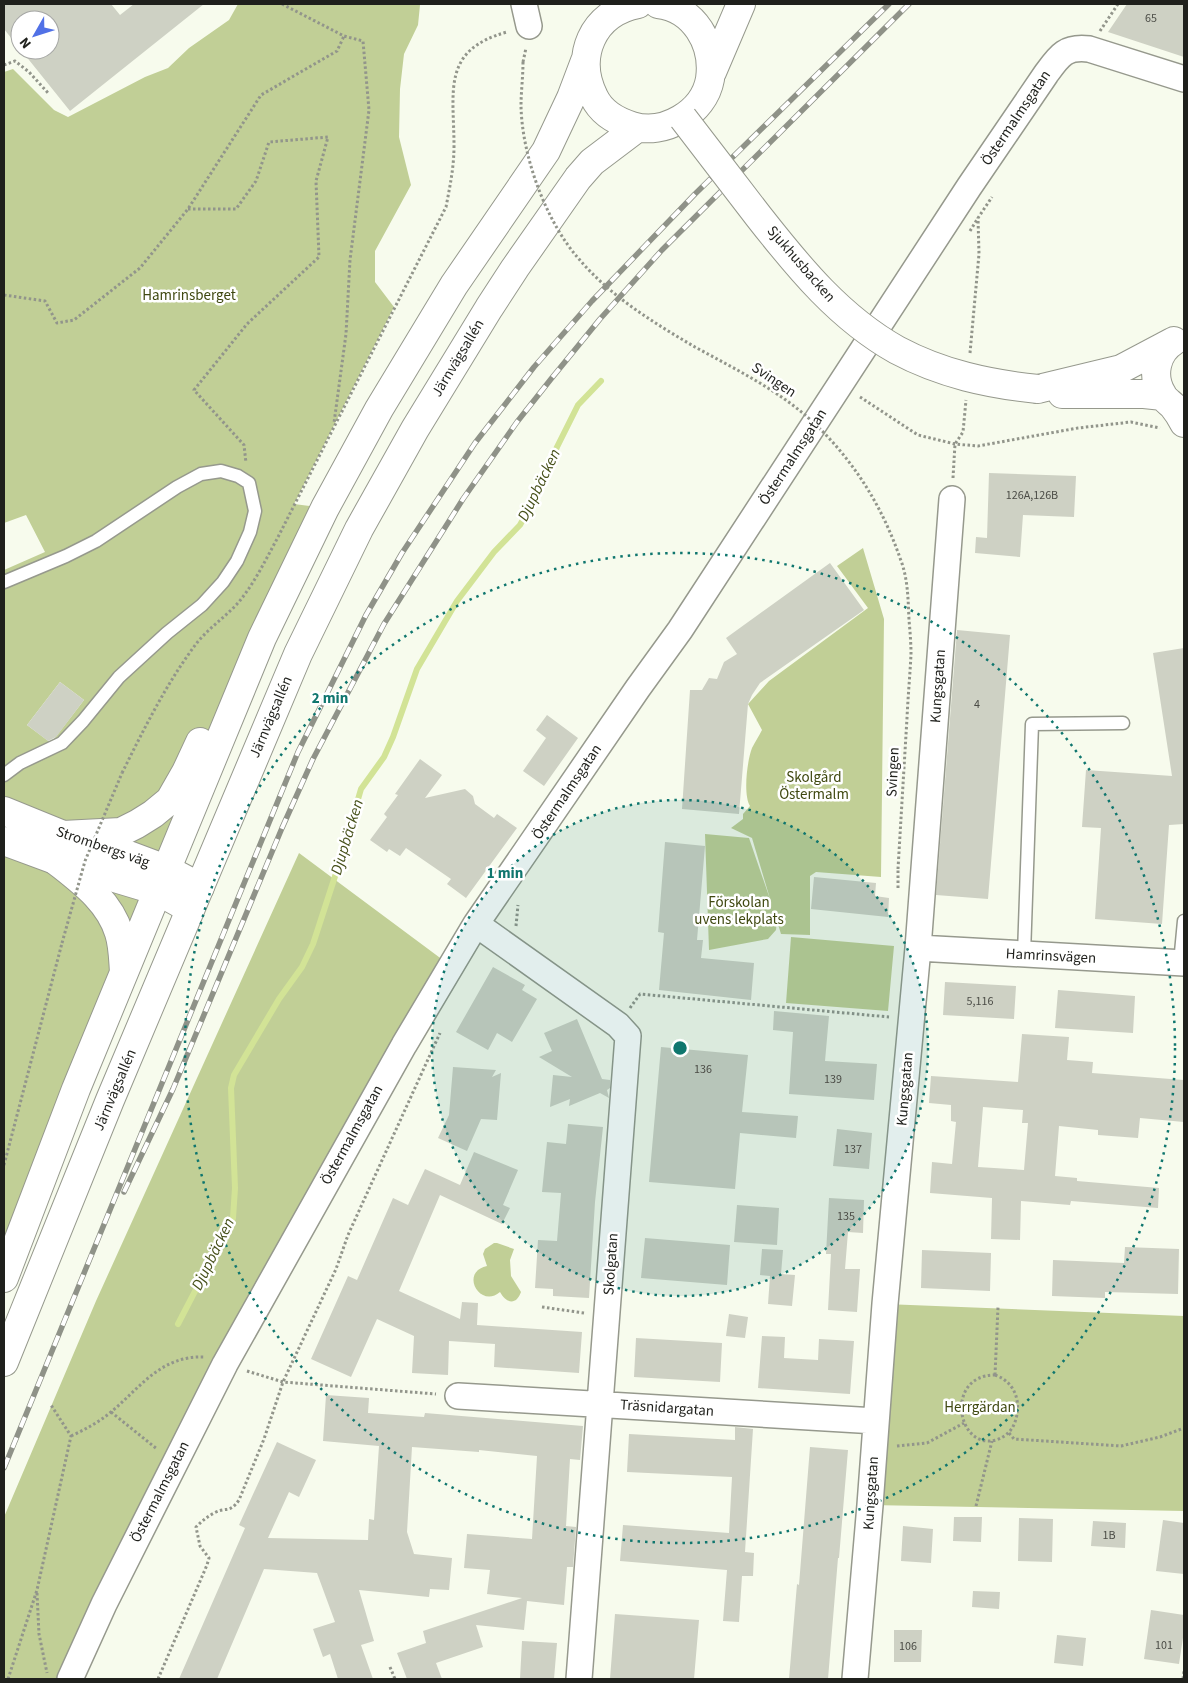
<svg xmlns="http://www.w3.org/2000/svg" width="1188" height="1683" viewBox="0 0 1188 1683" font-family="'Source Sans 3',sans-serif">
<rect width="100%" height="100%" fill="#f7fbed"/>
<!-- green -->
<path fill="#c1cf96" fill-rule="evenodd" d="M 238,4 L 419,4 L 420,5 L 418,25 L 404,54 L 400,89 L 399,137 L 411,185 L 375,251 L 375,282 L 394,307 L 294,504 L 325,508 L 4,1278 L 4,570 L 45,552 L 26,515 L 4,523 L 4,72 L 13,69 L 54,110 L 68,117 L 145,77 L 168,68 L 189,48 L 229,20 ZM 60,682 L 84,700 L 51,743 L 27,725 Z
M 863,548 L 884,619 L 881,877 L 816,872 L 810,876 L 810,935 L 781,934 L 777,921 L 776,930 L 768,939 L 709,950 L 705,834 L 749,838 L 771,902 L 752,838 L 731,828 L 743,819 L 743,814 L 750,806 C 743,795 747,761 752,748 C 755,742 759,736 762,730 L 748,704 L 769,681 L 868,608 L 837,566 Z
M 299,853 L 451,966 L 70,1679 L 4,1679 L 4,1517 L 96,1301 Z
M 791,937 L 894,946 L 888,1011 L 786,1003 Z
M 494,1243 L 497,1243 L 514,1249 L 510,1260 L 511,1276 L 521,1292 C 516,1306 506,1303 500,1292 C 480,1309 459,1272 487,1266 L 483,1254 L 485,1249 Z
M 885,1304 L 1184,1316 L 1184,1511 L 870,1505 Z"/>
<g fill="none" stroke-linecap="round" stroke-linejoin="round">
<!-- stream -->
<path stroke="#d2e396" stroke-width="6" d="M 178,1324 L 233,1218 L 235,1188 L 231,1088 L 234,1075 L 279,999 L 302,967 L 313,944 L 340,861 L 361,789 L 384,757 L 393,737 L 417,669 L 457,601 L 494,552 L 520,525 L 537,494 L 557,447 L 578,405 L 601,381"/>
</g>
<!-- building -->
<path fill="#ced1c4" fill-rule="evenodd" d="M 4,4 L 111,4 L 120,15 L 134,4 L 204,4 L 70,111 L 21,50 L 50,50 L 50,20 L 20,20 L 20,49 L 4,29 Z
M 1127,4 L 1184,4 L 1184,57 L 1108,32 Z
M 989,473 L 1076,476 L 1074,517 L 1023,515 L 1020,557 L 975,553 L 976,537 L 987,538 Z
M 830,563 L 864,610 L 760,683 L 752,695 L 748,704 L 739,814 L 682,809 L 690,690 L 702,690 L 709,678 L 717,679 L 724,662 L 737,654 L 726,638 Z
M 957,630 L 1010,635 L 988,899 L 936,895 Z
M 1184,648 L 1184,824 L 1169,825 L 1162,924 L 1095,919 L 1101,828 L 1082,827 L 1086,770 L 1172,776 L 1153,653 Z
M 60,682 L 84,700 L 56,737 L 48,741 L 27,725 Z
M 547,715 L 578,738 L 544,786 L 523,771 L 546,738 L 536,730 Z
M 420,759 L 442,775 L 425,798 L 465,789 L 473,796 L 475,804 L 494,818 L 497,814 L 517,828 L 466,898 L 447,884 L 451,879 L 406,848 L 400,856 L 389,849 L 387,852 L 370,840 L 387,817 L 384,814 L 398,795 L 395,794 Z
M 665,842 L 705,846 L 697,940 L 703,940 L 701,958 L 754,963 L 751,1000 L 659,990 L 664,933 L 658,932 Z
M 814,877 L 876,883 L 875,896 L 889,898 L 888,917 L 811,909 Z
M 493,967 L 525,985 L 522,990 L 537,999 L 512,1042 L 497,1033 L 488,1050 L 456,1032 Z
M 945,982 L 1016,986 L 1014,1019 L 943,1015 Z
M 1058,990 L 1135,996 L 1133,1033 L 1055,1028 Z
M 774,1011 L 829,1016 L 825,1061 L 877,1064 L 874,1100 L 789,1094 L 793,1032 L 773,1030 Z
M 577,1019 L 602,1079 L 610,1080 L 610,1088 L 607,1090 L 609,1098 L 600,1093 L 569,1106 L 570,1099 L 550,1107 L 553,1075 L 572,1077 L 539,1057 L 552,1051 L 544,1033 Z
M 1022,1034 L 1069,1037 L 1067,1060 L 1093,1062 L 1092,1073 L 1184,1080 L 1184,1122 L 1140,1118 L 1138,1138 L 1098,1135 L 1098,1130 L 1059,1126 L 1055,1176 L 1077,1178 L 1077,1181 L 1159,1188 L 1158,1208 L 1071,1201 L 1070,1205 L 1021,1201 L 1020,1240 L 991,1239 L 992,1198 L 930,1193 L 932,1162 L 952,1164 L 956,1122 L 951,1121 L 951,1105 L 929,1103 L 931,1076 L 1018,1082 ZM 983,1107 L 1023,1110 L 1022,1123 L 1028,1123 L 1024,1170 L 978,1167 Z
M 661,1047 L 748,1055 L 742,1112 L 798,1116 L 796,1138 L 740,1133 L 735,1189 L 649,1182 Z
M 453,1067 L 496,1070 L 492,1077 L 501,1073 L 497,1120 L 481,1119 L 467,1151 L 438,1138 L 449,1115 Z
M 568,1124 L 603,1127 L 595,1202 L 589,1298 L 553,1296 L 553,1289 L 535,1288 L 538,1240 L 557,1241 L 561,1193 L 542,1192 L 547,1142 L 566,1144 Z
M 837,1129 L 872,1133 L 869,1169 L 833,1166 Z
M 474,1152 L 518,1170 L 503,1205 L 510,1208 L 502,1224 L 440,1195 L 399,1291 L 460,1319 L 462,1302 L 478,1303 L 477,1325 L 582,1332 L 579,1373 L 494,1367 L 495,1344 L 449,1341 L 448,1375 L 412,1373 L 414,1336 L 377,1319 L 351,1377 L 311,1359 L 348,1276 L 357,1280 L 393,1198 L 408,1205 L 425,1169 L 460,1185 Z
M 829,1198 L 864,1200 L 863,1233 L 848,1232 L 845,1269 L 860,1269 L 857,1312 L 828,1310 L 831,1254 L 826,1254 Z
M 737,1205 L 779,1208 L 777,1245 L 734,1242 Z
M 645,1238 L 730,1245 L 727,1285 L 641,1278 Z
M 1125,1247 L 1179,1249 L 1178,1294 L 1105,1292 L 1105,1298 L 1052,1296 L 1053,1260 L 1124,1263 Z
M 762,1249 L 783,1250 L 781,1274 L 795,1275 L 792,1306 L 768,1304 L 770,1276 L 760,1275 Z
M 922,1250 L 991,1253 L 990,1291 L 921,1288 Z
M 729,1314 L 748,1317 L 745,1338 L 726,1336 Z
M 762,1336 L 785,1337 L 784,1358 L 818,1360 L 819,1339 L 854,1341 L 850,1394 L 758,1388 Z
M 636,1338 L 722,1343 L 720,1382 L 634,1377 Z
M 326,1395 L 369,1398 L 368,1413 L 424,1417 L 425,1413 L 583,1426 L 580,1460 L 570,1459 L 566,1526 L 576,1527 L 573,1567 L 567,1567 L 564,1605 L 527,1601 L 524,1630 L 476,1625 L 483,1647 L 436,1663 L 442,1679 L 407,1679 L 397,1653 L 426,1643 L 423,1631 L 522,1598 L 487,1594 L 490,1570 L 464,1568 L 467,1534 L 532,1539 L 537,1456 L 479,1450 L 479,1452 L 412,1447 L 407,1532 L 414,1554 L 452,1558 L 449,1590 L 430,1589 L 429,1597 L 359,1590 L 374,1641 L 361,1645 L 373,1679 L 338,1679 L 330,1654 L 323,1657 L 313,1629 L 335,1622 L 317,1573 L 264,1569 L 217,1679 L 179,1679 L 245,1528 L 239,1525 L 277,1442 L 316,1460 L 299,1497 L 289,1492 L 268,1538 L 368,1540 L 369,1519 L 374,1520 L 379,1446 L 323,1441 Z
M 735,1427 L 753,1429 L 745,1552 L 754,1553 L 753,1576 L 742,1576 L 739,1622 L 723,1621 L 727,1570 L 620,1561 L 623,1525 L 729,1533 L 732,1477 L 627,1472 L 629,1434 L 735,1440 Z
M 810,1447 L 848,1450 L 839,1558 L 838,1558 L 828,1679 L 789,1679 L 797,1584 L 799,1585 Z
M 954,1517 L 982,1517 L 981,1542 L 953,1541 Z
M 1019,1518 L 1053,1519 L 1052,1562 L 1018,1561 Z
M 1163,1520 L 1184,1523 L 1184,1574 L 1156,1571 Z
M 1093,1521 L 1126,1523 L 1125,1548 L 1091,1546 Z
M 903,1526 L 933,1529 L 931,1563 L 901,1561 Z
M 973,1591 L 1000,1592 L 999,1609 L 972,1607 Z
M 1151,1610 L 1184,1615 L 1184,1631 L 1179,1664 L 1144,1659 Z
M 615,1614 L 699,1620 L 694,1679 L 610,1679 Z
M 894,1630 L 922,1630 L 921,1662 L 894,1662 Z
M 1057,1635 L 1086,1638 L 1083,1666 L 1054,1663 Z
M 522,1641 L 557,1643 L 554,1679 L 520,1679 Z"/>
<g fill="none" stroke-linecap="round" stroke-linejoin="round">
<!-- service casing -->
<g stroke="#96998d" stroke-width="15">
<path id="service" d="M 4,582 L 66,556 L 96,541 L 177,487 L 201,474 L 221,471 L 238,476 L 249,483 L 255,511 L 250,532 L 237,561 L 223,582 L 202,605 L 167,633 L 119,677 L 83,721 L 62,743 L 20,763 L 4,775
M 1024,954 L 1032,724 L 1123,723
M 1180,963 L 1184,921"/>
</g>
<!-- minor casing -->
<g stroke="#96998d" stroke-width="28">
<path id="minor" d="M 524,4 L 529,26
M 476,924 L 618,1025 L 628,1036 L 579,1679
M 918,948 L 1184,963
M 458,1396 L 876,1421
M 70,1679 L 104,1604 L 225,1364 L 404,1045 L 476,924 L 638,688 L 680,630 L 969,187 L 1046,74 C 1059,56 1065,46 1089,49 L 1184,79
M 855,1679 L 870,1505 L 885,1304 L 918,948 L 952,499"/>
</g>
<!-- tertiary casing -->
<g stroke="#96998d" stroke-width="30">
<path id="tertiary" d="M 1174,341 C 1156,352 1151,376 1162,394 C 1164,399 1169,402 1173,406 C 1177,411 1181,417 1184,423
M 1038,389 L 1121,369 L 1172,342
M 1062,394 L 1144,394 L 1163,396
M 4,811 L 63,835 L 118,851 L 166,869 L 200,887
M 4,841 L 55,860 L 158,891 L 190,909"/>
</g>
<!-- secondary casing -->
<g stroke="#96998d" stroke-width="30">
<path id="secondary" d="M 638,4 C 592,13 574,57 594,97 C 601,112 616,121 632,126 C 664,136 704,113 710,79 C 715,44 694,8 658,4
M 712,72 L 741,4
M 63,835 L 121,832 L 137,824 L 153,814 L 170,800 L 186,772 L 200,742
M 55,860 C 80,880 109,900 119,933 C 123,945 123,959 124,972
M 4,1278 L 76,1089 L 262,638 L 325,508 L 379,409 L 431,323 L 454,285 L 546,151 L 571,98 L 585,61
M 4,1362 L 110,1100 L 298,654 L 359,529 L 415,429 L 489,308 L 515,268 L 578,178 L 592,162 L 637,128"/>
</g>
<!-- path -->
<path stroke="#92958b" stroke-width="3" stroke-dasharray="2.5 2.5" stroke-linecap="butt" d="M 282,4 L 344,36 L 363,41 L 369,110 L 350,260 L 346,334 L 334,423
M 1100,31 L 1118,4
M 523,62 L 526,48
M 4,65 L 15,61 L 29,72 L 49,94
M 188,209 L 236,209 L 256,181 L 269,142 L 328,137 L 316,181 L 319,257 L 247,324 L 194,390 L 244,445 L 246,463
M 970,231 L 978,218
M 4,295 L 45,301 L 57,323 L 74,320 L 140,268 L 188,209 L 261,95 L 337,51 L 344,36
M 970,353 L 979,254 L 978,218 L 992,197
M 860,397 L 918,435 L 955,444 L 978,446 L 1078,428 L 1131,422 L 1160,428
M 953,478 L 955,444 L 963,432 L 966,400
M 122,773 C 144,729 166,684 196,644 C 209,627 229,615 242,598 C 256,580 266,559 277,539 L 446,207 C 450,186 454,167 454,146 C 454,91 441,50 507,32
M 898,888 L 898,869
M 516,926 L 518,905
M 630,1008 L 640,994 L 889,1017
M 4,1165 L 62,943
M 542,1307 L 584,1313
M 247,1371 L 283,1382 L 436,1394
M 995,1375 C 1015,1382 1022,1402 1015,1422 C 1012,1431 1005,1437 996,1440 C 957,1451 944,1375 995,1375 Z
M 995,1375 L 998,1307
M 111,1412 L 157,1449
M 1009,1433 L 1014,1439 L 1121,1446 L 1160,1437 L 1184,1428
M 71,1436 C 86,1429 99,1422 111,1412 C 141,1387 161,1355 205,1357
M 897,1446 L 927,1443 L 964,1423
M 976,1506 L 992,1441
M 37,1593 L 39,1634 L 47,1673
M 390,1667 L 395,1679
M 8,1679 L 37,1590 L 71,1436 L 51,1405
M 158,1679 L 207,1565 L 209,1558 L 200,1546 L 196,1527 C 202,1521 208,1516 216,1512 C 227,1507 230,1513 239,1500 L 264,1439 L 283,1382 L 336,1269 L 348,1235 L 440,1033
M 1183,1679 L 1184,1671"/>
<!-- service -->
<use href="#service" stroke="#fff" stroke-width="12"/>
<!-- minor -->
<use href="#minor" stroke="#fff" stroke-width="25"/>
<!-- tertiary -->
<use href="#tertiary" stroke="#fff" stroke-width="28"/>
<!-- secondary -->
<use href="#secondary" stroke="#fff" stroke-width="28"/>
<!-- rail casing -->
<g stroke="#8f9288" stroke-width="5.5">
<path id="rail" d="M 124,1192 L 173,1089 L 282,828 L 313,759 L 384,624 L 463,499 L 517,422 L 551,379 L 600,319 L 662,250 L 909,4
M 4,1468 L 298,752 L 366,615 L 402,553 L 475,443 L 534,367 L 592,301 L 695,194 L 889,4"/>
</g>
<!-- rail -->
<use href="#rail" stroke="#fff" stroke-width="4" stroke-dasharray="11" stroke-linecap="butt"/>
<!-- tertiary-bridge casing -->
<g stroke="#96998d" stroke-width="30" stroke-linecap="butt">
<path id="tertiary-bridge" d="M 683,118 C 708,151 734,184 759,217 C 799,268 840,318 897,350 C 942,374 989,384 1038,389"/>
</g>
<!-- path-bridge -->
<path stroke="#92958b" stroke-width="3" stroke-dasharray="2.5 2.5" stroke-linecap="butt" d="M 523,62 C 523,77 521,92 521,106 C 522,156 546,222 579,259 C 610,296 654,323 695,347 C 737,370 780,391 814,423 C 854,461 882,506 900,558 C 908,578 908,598 909,620 C 910,631 911,643 911,654 C 910,675 908,696 907,718 C 904,768 901,818 898,869
M 62,943 L 85,861 L 122,773"/>
<!-- tertiary-bridge -->
<use href="#tertiary-bridge" stroke="#fff" stroke-width="28"/>
</g>
<!-- distance rings -->
<circle cx="680" cy="1048" r="248" fill="#0f766e" fill-opacity=".12"/>
<g fill="none" stroke="#0f766e" stroke-width="2.5" stroke-dasharray="2.5 5">
<circle cx="680" cy="1048" r="248"/>
<circle cx="680" cy="1048" r="495"/>
</g>
<g text-anchor="middle" dominant-baseline="central" stroke-width="5" stroke-linejoin="round" paint-order="stroke">
<!-- number labels -->
<g font-size="12" fill="#4b4c46">
<text x="1151" y="18">65</text>
<text x="1032" y="495">126A,126B</text>
<text x="977" y="704">4</text>
<text x="980" y="1001">5,116</text>
<text x="703" y="1069">136</text>
<text x="833" y="1079">139</text>
<text x="853" y="1149">137</text>
<text x="846" y="1216">135</text>
<text x="1109" y="1535">1B</text>
<text x="1164" y="1645">101</text>
<text x="908" y="1646">106</text>
</g>
<!-- street labels -->
<g font-size="15" fill="#1f201c" stroke="#fff">
<text transform="translate(1016 118) rotate(-56)">Östermalmsgatan</text>
<text transform="translate(801 264) rotate(49)">Sjukhusbacken</text>
<text transform="translate(458 358) rotate(-59)">Järnvägsallén</text>
<text transform="translate(774 380) rotate(34)">Svingen</text>
<text transform="translate(793 457) rotate(-57)">Östermalmsgatan</text>
<text transform="translate(938 686) rotate(-86)">Kungsgatan</text>
<text transform="translate(271 717) rotate(-67)">Järnvägsallén</text>
<text transform="translate(893 772) rotate(-87)">Svingen</text>
<text transform="translate(567 792) rotate(-56)">Östermalmsgatan</text>
<text transform="translate(103 847) rotate(19)">Strombergs väg</text>
<text transform="translate(1051 956) rotate(3)">Hamrinsvägen</text>
<text transform="translate(905 1089) rotate(-85)">Kungsgatan</text>
<text transform="translate(115 1090) rotate(-67)">Järnvägsallén</text>
<text transform="translate(352 1135) rotate(-61)">Östermalmsgatan</text>
<text transform="translate(611 1264) rotate(-86)">Skolgatan</text>
<text transform="translate(667 1408) rotate(4)">Träsnidargatan</text>
<text transform="translate(160 1492) rotate(-63)">Östermalmsgatan</text>
<text transform="translate(871 1493) rotate(-86)">Kungsgatan</text>
</g>
<!-- park labels -->
<g font-size="15" fill="#3f4810" stroke="#fff">
<text x="189" y="295">Hamrinsberget</text>
<text x="814" y="777">Skolgård<tspan x="814" dy="17">Östermalm</tspan></text>
<text x="739" y="902">Förskolan<tspan x="739" dy="17">uvens lekplats</tspan></text>
<text x="980" y="1407">Herrgärdan</text>
</g>
<!-- water labels -->
<g font-size="16" font-style="italic" fill="#465019" stroke="#fff">
<text transform="translate(539 485) rotate(-64)">Djupbäcken</text>
<text transform="translate(347 837) rotate(-73)">Djupbäcken</text>
<text transform="translate(213 1254) rotate(-64)">Djupbäcken</text>
</g>
</g>
<circle cx="680" cy="1048" r="8" fill="#0f766e" stroke="#fff" stroke-width="2.5"/>
<g font-size="15" text-anchor="middle" font-weight="bold" fill="#0f766e" stroke="#fff" stroke-width="5" stroke-linejoin="round" paint-order="stroke">
<text x="330" y="703">2 min</text>
<text x="505" y="878">1 min</text>
</g>
<!-- border -->
<rect width="1188" height="1683" fill="none" stroke="#1f201c" stroke-width="10"/>
<!-- north arrow -->
<g transform="translate(35 35) rotate(231)"><circle r="24" fill="#ffffff" stroke="#a5a6a4"/>
<path d="M0-4L9 19L0 12L-9 19Z" fill="#5171e6"/>
<text y="-8" font-size="14" font-weight="bold" text-anchor="middle" fill="#1f201c">N</text>
</g>
</svg>
